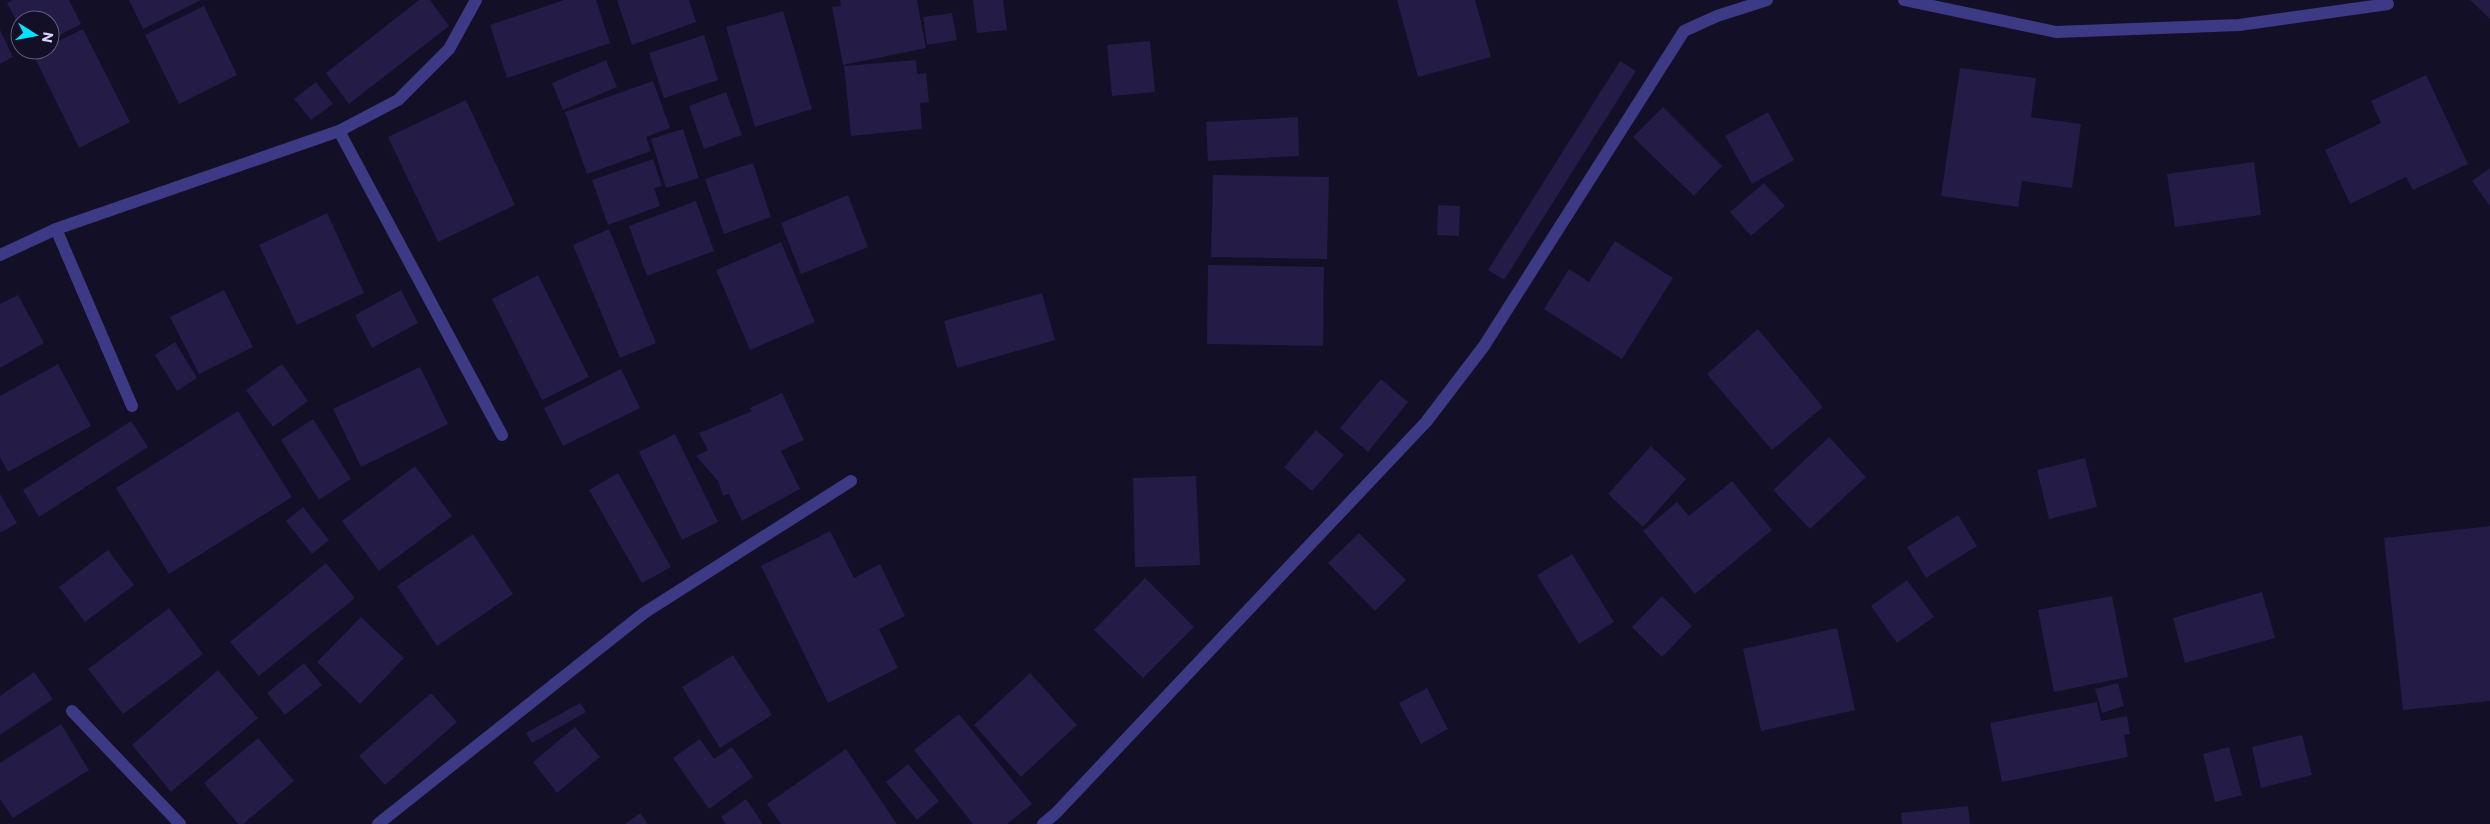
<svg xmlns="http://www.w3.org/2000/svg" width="2490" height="824" viewBox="0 0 2490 824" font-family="Commissioner,sans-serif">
<rect width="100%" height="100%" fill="#130f26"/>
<!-- building -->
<path fill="#241b47" d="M 13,0 L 69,0 L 81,24 L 50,40 L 50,20 L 20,20 L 20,28 L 7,3 Z
M 129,0 L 201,0 L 143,29 Z
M 419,0 L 430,0 L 449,26 L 349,104 L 326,73 Z
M 564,0 L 596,0 L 610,43 L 507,78 L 490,25 Z
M 617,0 L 689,0 L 696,22 L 632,45 Z
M 840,0 L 917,0 L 926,48 L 843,65 L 832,7 L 841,6 Z
M 973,0 L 1003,0 L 1007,30 L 977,33 Z
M 1397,0 L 1475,0 L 1491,57 L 1418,77 Z
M 2470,0 L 2490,0 L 2490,19 Z
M 204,6 L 237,75 L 179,104 L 145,35 Z
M 783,11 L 812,109 L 755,127 L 726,27 Z
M 952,13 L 957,40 L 927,45 L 923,17 Z
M 83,29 L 130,122 L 79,148 L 33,54 L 41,50 L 50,50 L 50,45 Z
M 0,30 L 13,57 L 0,64 Z
M 704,35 L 718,80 L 664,98 L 649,53 Z
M 1150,41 L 1155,92 L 1112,96 L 1107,45 Z
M 606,60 L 617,87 L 563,110 L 552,83 Z
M 916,60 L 917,74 L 926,73 L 929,102 L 920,103 L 922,129 L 851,136 L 844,66 Z
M 1620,61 L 1636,71 L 1504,280 L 1488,270 Z
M 1960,68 L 2036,78 L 2031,117 L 2081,124 L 2072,188 L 2022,181 L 2018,207 L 1941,196 Z
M 2426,75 L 2468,164 L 2413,190 L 2406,177 L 2350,204 L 2325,150 L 2381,123 L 2371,101 Z
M 653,81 L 670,128 L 646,137 L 651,151 L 587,174 L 565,112 Z
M 316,82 L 333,104 L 311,120 L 294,99 Z
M 726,92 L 742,135 L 704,149 L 689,106 Z
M 466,100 L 515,205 L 438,242 L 388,137 Z
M 1663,107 L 1722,166 L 1694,196 L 1633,137 Z
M 1768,112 L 1794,160 L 1752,184 L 1725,136 Z
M 1298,117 L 1299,156 L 1208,161 L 1206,122 Z
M 683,129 L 699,178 L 666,188 L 651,139 Z
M 653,159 L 662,186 L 654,188 L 660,206 L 608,225 L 592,180 Z
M 2254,162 L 2261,215 L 2175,227 L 2167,174 Z
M 753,163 L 771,217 L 724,234 L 705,179 Z
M 2490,168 L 2490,206 L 2472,181 Z
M 1213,175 L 1329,177 L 1327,259 L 1211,257 Z
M 1764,183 L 1785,206 L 1751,236 L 1730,212 Z
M 848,195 L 868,247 L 801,274 L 781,223 Z
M 696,201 L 714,251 L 647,276 L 629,226 Z
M 1438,205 L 1460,206 L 1459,236 L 1437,235 Z
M 327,213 L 364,293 L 297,325 L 259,245 Z
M 609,229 L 656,343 L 620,358 L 573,245 Z
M 1615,241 L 1673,278 L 1622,359 L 1544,309 L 1569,269 L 1589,282 Z
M 781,242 L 815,322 L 750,350 L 716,270 Z
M 1208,265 L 1324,267 L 1323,346 L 1207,344 Z
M 538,275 L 589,377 L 542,400 L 492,299 Z
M 224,290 L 253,347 L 199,374 L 170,317 Z
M 401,290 L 418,323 L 372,348 L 355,315 Z
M 1042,293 L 1055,340 L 957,368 L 944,321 Z
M 18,295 L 44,343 L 0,368 L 0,304 Z
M 1758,329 L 1823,407 L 1772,450 L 1707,374 Z
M 175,342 L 197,378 L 177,391 L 155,355 Z
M 58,364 L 91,426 L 8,472 L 0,457 L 0,396 Z
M 282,364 L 308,401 L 273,427 L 246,390 Z
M 420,367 L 448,424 L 361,467 L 333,409 Z
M 621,369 L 640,408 L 563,446 L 544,408 Z
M 1381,379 L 1408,402 L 1368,452 L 1340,428 Z
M 782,393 L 804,440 L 781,451 L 800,489 L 742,521 L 729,494 L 723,496 L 718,481 L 696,456 L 708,450 L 699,433 L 752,411 L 750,408 Z
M 238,411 L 292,497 L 169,574 L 116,488 Z
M 313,419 L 351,479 L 319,500 L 281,440 Z
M 131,421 L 148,447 L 39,517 L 23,490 Z
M 1316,430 L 1344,455 L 1312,491 L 1284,467 Z
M 675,434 L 718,522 L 682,540 L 639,452 Z
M 1829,437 L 1866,477 L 1810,529 L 1773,490 Z
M 1651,446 L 1686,479 L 1643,527 L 1608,494 Z
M 2085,458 L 2097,507 L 2049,519 L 2037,470 Z
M 415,466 L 452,516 L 379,571 L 342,521 Z
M 618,473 L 671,567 L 642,583 L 589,490 Z
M 1196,476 L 1200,565 L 1135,567 L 1133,478 Z
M 1732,481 L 1772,530 L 1695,594 L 1643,531 L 1677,502 L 1689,516 Z
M 0,494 L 17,523 L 0,533 Z
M 303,507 L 329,540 L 312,554 L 286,521 Z
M 1958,515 L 1977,546 L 1926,578 L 1907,547 Z
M 2490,526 L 2490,701 L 2403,710 L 2384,538 Z
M 830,531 L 854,578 L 880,564 L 905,616 L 879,629 L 898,668 L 828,703 L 761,566 Z
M 1359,533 L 1406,580 L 1375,611 L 1328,563 Z
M 473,534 L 513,594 L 437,646 L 397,586 Z
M 108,550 L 134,585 L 85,622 L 59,587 Z
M 1572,554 L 1614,622 L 1579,644 L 1537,575 Z
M 326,563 L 355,598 L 259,676 L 230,642 Z
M 1145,578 L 1194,627 L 1143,678 L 1094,630 Z
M 1907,580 L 1934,617 L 1897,643 L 1871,606 Z
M 2262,592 L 2275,638 L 2185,663 L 2173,618 Z
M 1662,596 L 1692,626 L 1662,657 L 1632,627 Z
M 2112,596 L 2128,677 L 2054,692 L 2038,610 Z
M 169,608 L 203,654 L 123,714 L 88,669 Z
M 361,617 L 404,658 L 360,704 L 317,662 Z
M 1837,628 L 1855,710 L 1761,731 L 1743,649 Z
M 733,655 L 772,715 L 720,748 L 682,687 Z
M 304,663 L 322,685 L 285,715 L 267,693 Z
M 218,670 L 258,718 L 171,792 L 132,745 Z
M 34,672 L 53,699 L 0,735 L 0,696 Z
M 1030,673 L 1077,725 L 1021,777 L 974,725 Z
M 2118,683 L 2124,706 L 2102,713 L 2095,689 Z
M 1427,688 L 1448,729 L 1421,744 L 1399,703 Z
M 431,693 L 457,722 L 385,785 L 359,756 Z
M 2097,702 L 2101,721 L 2127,716 L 2130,734 L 2124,735 L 2128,757 L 2002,782 L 1990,723 Z
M 580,703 L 586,712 L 532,743 L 526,733 Z
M 959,714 L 1032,804 L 1007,824 L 973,824 L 914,750 Z
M 61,724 L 89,770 L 13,818 L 0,799 L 0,763 Z
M 575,727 L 600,757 L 557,793 L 533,762 Z
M 2302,735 L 2312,775 L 2261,788 L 2252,747 Z
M 258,738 L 294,781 L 243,824 L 238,824 L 204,783 Z
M 700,739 L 714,759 L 732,747 L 753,777 L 709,809 L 673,758 Z
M 2229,747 L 2242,795 L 2215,802 L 2203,754 Z
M 846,749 L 897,824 L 781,824 L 767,804 Z
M 908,764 L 939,801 L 917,820 L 886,782 Z
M 746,799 L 763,824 L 726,824 L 721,817 Z
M 1968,806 L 1970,824 L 1902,824 L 1901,813 Z
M 640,813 L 648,824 L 625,824 Z"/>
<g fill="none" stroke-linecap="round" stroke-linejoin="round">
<!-- minor -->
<path stroke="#3d3a85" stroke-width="12" d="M 1904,0 L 2056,32 L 2239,25 L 2388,4
M 339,131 L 502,435
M 56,229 L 132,406
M 0,255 L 56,229 L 339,131 L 398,100 L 449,49 L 476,0
M 72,711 L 180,824
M 378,824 L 644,613 L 851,481
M 1043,824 L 1056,813 L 1426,422 L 1484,346 L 1684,31 L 1717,16 L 1767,0"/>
</g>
<!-- north arrow -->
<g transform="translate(35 35) rotate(101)"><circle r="24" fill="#130f26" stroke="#625e7d"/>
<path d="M0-4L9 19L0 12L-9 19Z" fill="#00e5ff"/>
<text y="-8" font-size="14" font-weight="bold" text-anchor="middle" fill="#d9d4ff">N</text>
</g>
</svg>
